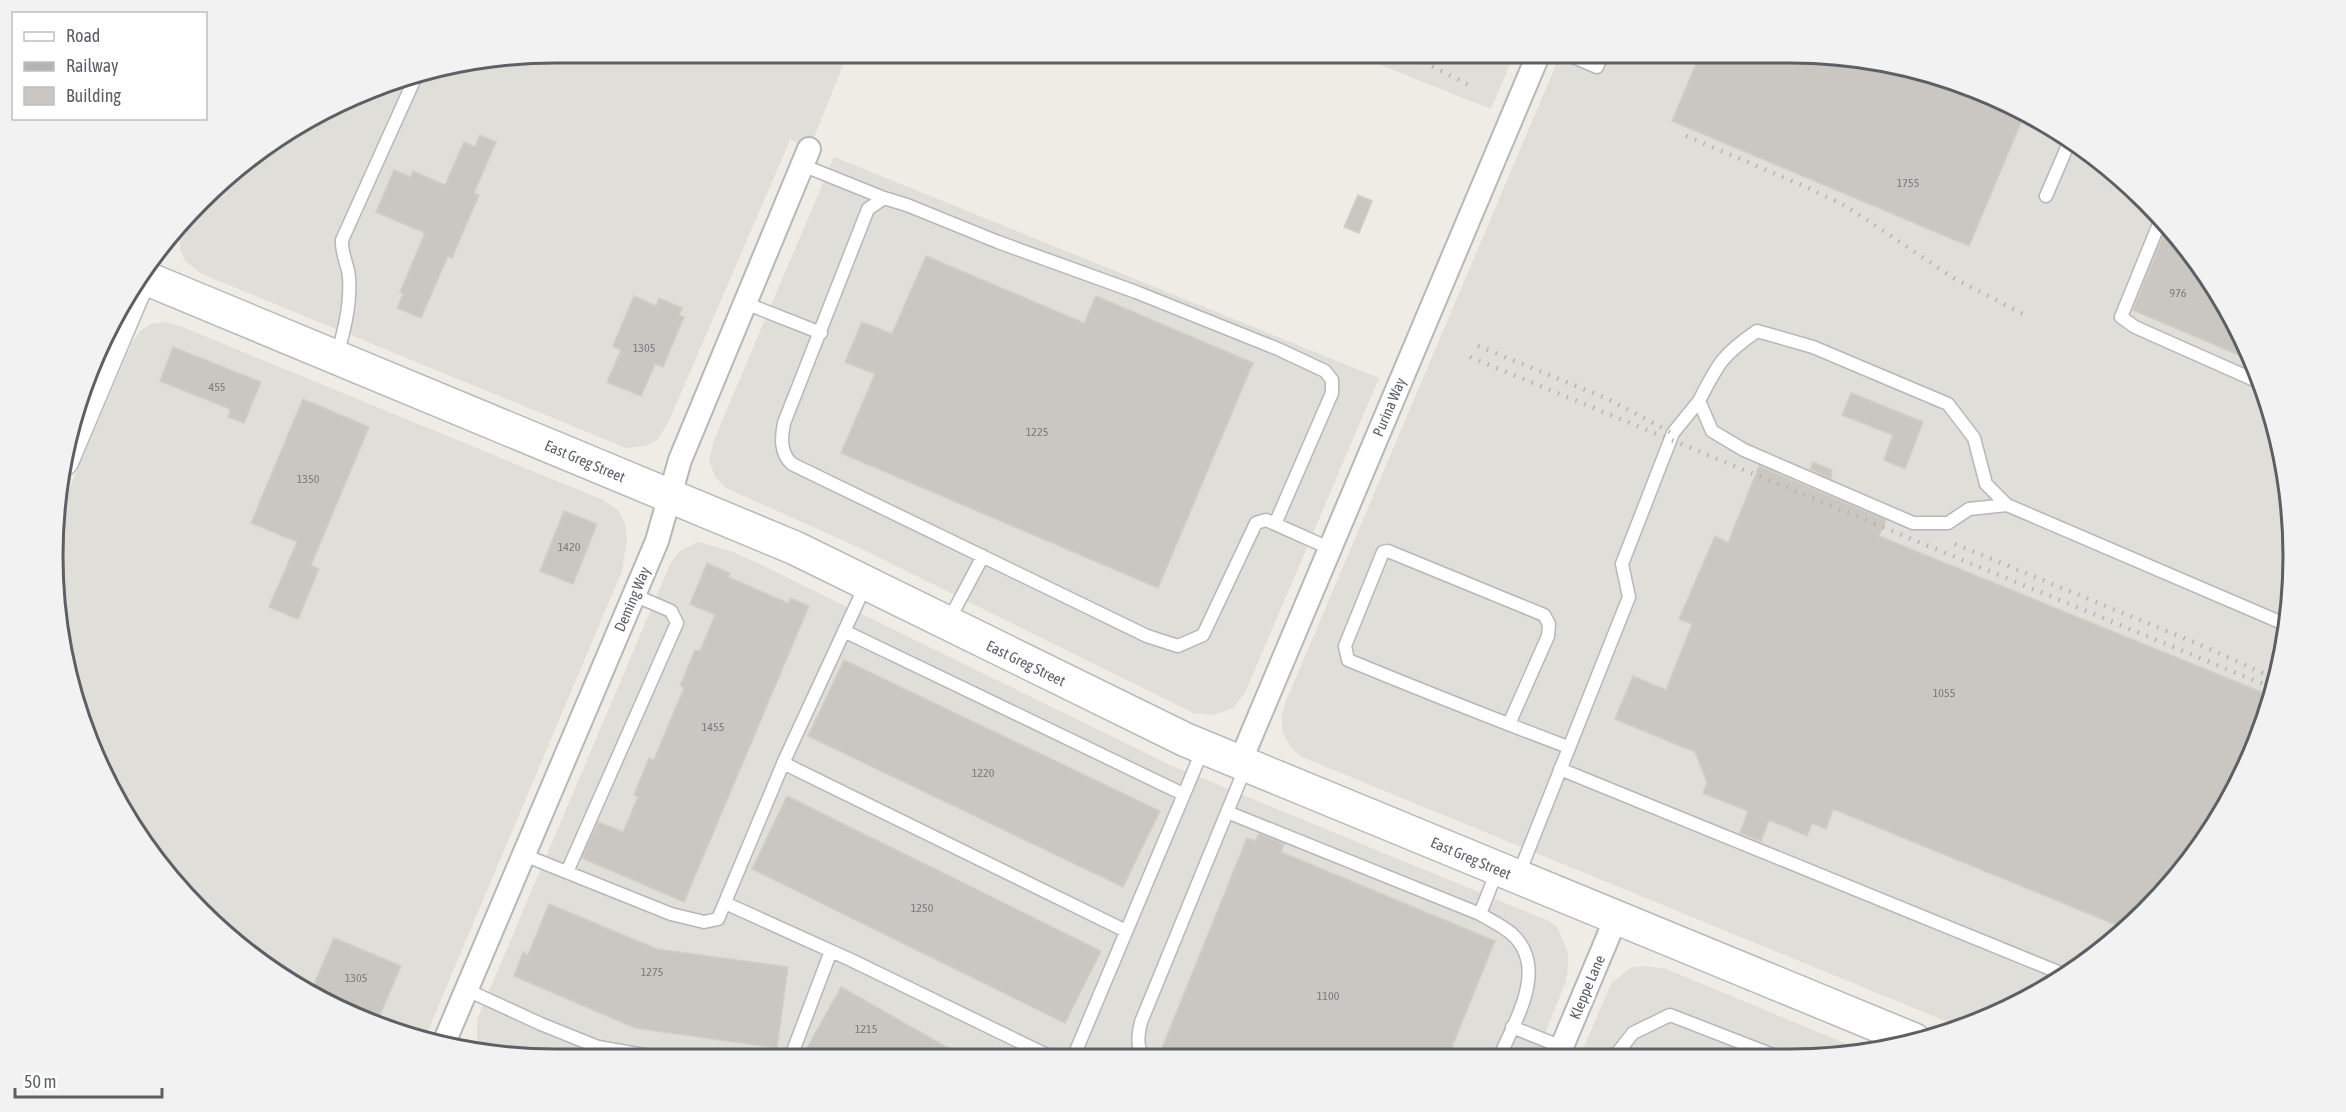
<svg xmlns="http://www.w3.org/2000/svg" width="2346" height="1112" viewBox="0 0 2346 1112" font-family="'Asap Condensed',sans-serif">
<rect width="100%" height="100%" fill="#efece5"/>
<!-- industrial -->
<path fill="#e0ded9" d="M 556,53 L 848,53 L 810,147 L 790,140 L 669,421 L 657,440 L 646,446 L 626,448 L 202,274 L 185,261 L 180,249 L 180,231 L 224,177 L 305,120 L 394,79 Z
M 1351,53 L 1515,53 L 1491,109 Z
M 1561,53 L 1790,53 L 1888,62 L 1982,91 L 2069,137 L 2146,200 L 2208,276 L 2255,363 L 2284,457 L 2293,556 L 2284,654 L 2255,748 L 2190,862 L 2097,955 L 1983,1021 L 1960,1027 L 1302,757 L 1292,749 L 1286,739 L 1282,729 L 1282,715 L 1286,701 Z
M 834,157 L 1379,378 L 1245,693 L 1233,708 L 1213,715 L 1193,713 L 862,549 L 726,488 L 715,477 L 709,461 L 714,440 Z
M 165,322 L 180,326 L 603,500 L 618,510 L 625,524 L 627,540 L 622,571 L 424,1040 L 364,1021 L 224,935 L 120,807 L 62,654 L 53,556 L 56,520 L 132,343 L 140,331 L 151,324 Z
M 698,542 L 731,551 L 770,569 L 1170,765 L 1549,921 L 1557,927 L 1562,938 L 1568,953 L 1568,968 L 1566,981 L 1536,1056 L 556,1059 L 482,1052 L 477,1042 L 477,1020 L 528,899 L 672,560 L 680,551 Z
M 1642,966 L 1664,968 L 1866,1052 L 1856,1055 L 1580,1056 L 1611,984 L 1630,968 Z"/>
<!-- building -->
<path fill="#cac7c2" stroke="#d3cec3" stroke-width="1.5" d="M 1701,52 L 1790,52 L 1888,62 L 1982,91 L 2025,113 L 1969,246 L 1672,121 Z
M 480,135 L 496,142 L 474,193 L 479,195 L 452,258 L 448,256 L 421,318 L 397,308 L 403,294 L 400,292 L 425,233 L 376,212 L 394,170 L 411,177 L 413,171 L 445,185 L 464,142 L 475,147 Z
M 1358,195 L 1372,201 L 1359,233 L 1344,227 Z
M 2167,226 L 2208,276 L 2255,362 L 2133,310 Z
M 926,256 L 1084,323 L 1096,296 L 1253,363 L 1158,588 L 841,453 L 875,374 L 845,362 L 862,322 L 892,334 Z
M 634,296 L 656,306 L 659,298 L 682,308 L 679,315 L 684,317 L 663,367 L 655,364 L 641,396 L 607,382 L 621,350 L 613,346 Z
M 173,347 L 261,382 L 244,423 L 228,417 L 230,409 L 160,381 Z
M 1851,393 L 1923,422 L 1905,469 L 1884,460 L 1893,435 L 1842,415 Z
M 303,399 L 369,427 L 311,565 L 319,569 L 298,619 L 269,607 L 297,542 L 251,523 Z
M 1813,462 L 1832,470 L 1831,479 L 1810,469 Z
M 1759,466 L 1886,520 L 1879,536 L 2271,696 L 2255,748 L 2190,862 L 2124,928 L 1833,809 L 1826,829 L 1812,823 L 1807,836 L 1769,820 L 1761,841 L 1740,833 L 1748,811 L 1703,793 L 1707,782 L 1695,752 L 1615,719 L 1633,676 L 1666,690 L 1692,624 L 1679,619 L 1715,536 L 1728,543 Z
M 564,511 L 597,524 L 573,584 L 540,571 Z
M 707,563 L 730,573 L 728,577 L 788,603 L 790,598 L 809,606 L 684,902 L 582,858 L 598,822 L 623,832 L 638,797 L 634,795 L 649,758 L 654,760 L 665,733 L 684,688 L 680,686 L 695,650 L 700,651 L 715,615 L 690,604 Z
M 844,660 L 1160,811 L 1123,887 L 808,736 Z
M 787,796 L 1101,951 L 1065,1023 L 752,869 Z
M 1259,834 L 1284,844 L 1281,852 L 1495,941 L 1448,1057 L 1216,1057 L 1201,1051 L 1198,1057 L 1169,1057 L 1160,1053 L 1247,838 L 1255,841 Z
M 549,904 L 657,949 L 788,967 L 777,1048 L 635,1028 L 514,976 L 523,952 L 528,955 Z
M 334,938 L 401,966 L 376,1025 L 364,1021 L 312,989 Z
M 841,987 L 936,1041 L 967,1058 L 801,1059 Z"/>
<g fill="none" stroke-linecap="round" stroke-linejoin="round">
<!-- lane casing -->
<g stroke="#b5b7bb" stroke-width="15">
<path id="lane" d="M 1564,53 L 1597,67 L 1603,53
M 802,165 L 884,198
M 2046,196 L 2071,138
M 2161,219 L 2121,317 L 2135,327 L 2261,383
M 745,303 L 821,333
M 337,356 C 344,331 351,304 349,277 C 348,264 341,254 342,240 L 416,76
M 2007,505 L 1969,509 L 1948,523 L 1913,523 L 1744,450 L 1712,431 L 1699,401 C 1718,364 1722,355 1757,331 L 1813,347 L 1948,404 L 1974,438 L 1986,484 L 2007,505 L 2287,625
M 1275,524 L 1332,393 L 1332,380 L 1325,371 L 1278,349 L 1136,292 L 998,242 L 907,205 L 884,198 L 868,209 L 784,423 C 781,438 780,453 792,464 L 1147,636 L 1178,646 L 1203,635 L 1256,523 L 1266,520 L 1329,548
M 948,622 L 983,556
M 844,631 L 1183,794
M 1509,724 L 1548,636 L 1549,624 L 1544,615 L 1388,551 L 1383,552 L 1345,646 L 1348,660 C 1421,690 1494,719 1568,747
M 783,763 L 1126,931
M 1560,769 L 2063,974
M 1227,812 L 1480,914 C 1490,920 1503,926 1512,934 C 1549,968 1515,1020 1500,1056
M 524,855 L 671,914 L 704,922 L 718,919 L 785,759 L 866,584
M 567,872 L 677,623 L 671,611 L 634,595
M 1518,876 L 1629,597 L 1622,564 L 1673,433 L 1699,401
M 725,903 L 851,960 L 1053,1058
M 1480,914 L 1497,871
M 467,990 L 541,1024 L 598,1047 L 667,1059
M 1512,1027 L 1562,1047
M 1615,1056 L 1633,1033 L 1670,1015 L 1773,1055
M 1073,1058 L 1203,749
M 1144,1058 C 1136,1046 1138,1035 1141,1022 L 1246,766
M 790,1059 L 831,951"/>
</g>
<!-- street casing -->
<g stroke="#b5b7bb" stroke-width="26">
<path id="street" d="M 1240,762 L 1539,53
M 443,1045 L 657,541 L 680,460 L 809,149
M 1558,1056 L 1616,918"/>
</g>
<!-- secondary casing -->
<g stroke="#b6b9be" stroke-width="36">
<path id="secondary" d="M 143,277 L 795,548 L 1186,740 L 1914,1040
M 62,460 L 137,283"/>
</g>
<!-- lane -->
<use href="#lane" stroke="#fff" stroke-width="12"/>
<!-- street -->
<use href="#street" stroke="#fff" stroke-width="22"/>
<!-- secondary -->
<use href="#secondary" stroke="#fff" stroke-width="33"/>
<!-- rail -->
<path stroke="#b3b4b5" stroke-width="4.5" stroke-dasharray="1.5 8" stroke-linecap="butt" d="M 1407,53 L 1472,87
M 1686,136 L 1804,186 L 1846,206 L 1955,279 L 2025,315
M 1478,346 L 1608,399 L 1672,433
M 1470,357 L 2273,688
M 1955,544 L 2203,646 L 2276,679"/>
</g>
<g text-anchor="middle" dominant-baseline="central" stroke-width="6" stroke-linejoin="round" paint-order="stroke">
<!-- number labels -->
<g font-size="12" fill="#787a7c">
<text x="1908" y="183">1755</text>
<text x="2178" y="293">976</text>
<text x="644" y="348">1305</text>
<text x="217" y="387">455</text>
<text x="1037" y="432">1225</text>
<text x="308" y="479">1350</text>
<text x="569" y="547">1420</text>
<text x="1944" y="693">1055</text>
<text x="713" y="727">1455</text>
<text x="983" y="773">1220</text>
<text x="922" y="908">1250</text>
<text x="652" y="972">1275</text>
<text x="356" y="978">1305</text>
<text x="1328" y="996">1100</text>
<text x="866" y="1029">1215</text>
</g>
<!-- street labels -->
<g font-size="15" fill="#5c6065" stroke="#fff">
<text transform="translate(1389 407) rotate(-67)">Purina Way</text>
<text transform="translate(585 461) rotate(23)">East Greg Street</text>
<text transform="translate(632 599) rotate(-67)">Deming Way</text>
<text transform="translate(1026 663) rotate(26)">East Greg Street</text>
<text transform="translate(1471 858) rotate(23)">East Greg Street</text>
<text transform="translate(1587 987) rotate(-67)">Kleppe Lane</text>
</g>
</g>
<!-- crop -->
<path d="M0 0H2346V1112H0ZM556 63H1790A493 493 0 0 1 2283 556V556A493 493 0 0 1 1790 1049H556A493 493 0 0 1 63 556V556A493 493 0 0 1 556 63Z" fill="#f2f2f3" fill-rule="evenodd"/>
<path fill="none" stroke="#5c6065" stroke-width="3" d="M556 63H1790A493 493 0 0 1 2283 556V556A493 493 0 0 1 1790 1049H556A493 493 0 0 1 63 556V556A493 493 0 0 1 556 63Z"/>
<!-- legend -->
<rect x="12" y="12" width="195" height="108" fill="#ffffff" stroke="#bebfc1" stroke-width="1.5"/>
<rect x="24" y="32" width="30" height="9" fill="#ffffff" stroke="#bebfc1" stroke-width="1.5"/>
<text x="66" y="42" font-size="18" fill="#5c6065">Road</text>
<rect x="24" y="62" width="30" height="9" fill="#b3b4b5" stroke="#bebfc1" stroke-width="1.5"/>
<text x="66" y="72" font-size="18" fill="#5c6065">Railway</text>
<rect x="24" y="87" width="30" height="18" fill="#cac7c2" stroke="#bebfc1" stroke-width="1.5"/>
<text x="66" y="102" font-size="18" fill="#5c6065">Building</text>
<!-- scale -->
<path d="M15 1088v9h147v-9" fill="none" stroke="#5c6065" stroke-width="3"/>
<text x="24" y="1088" font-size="18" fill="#5c6065" stroke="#ffffff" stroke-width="4.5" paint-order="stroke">50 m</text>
</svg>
